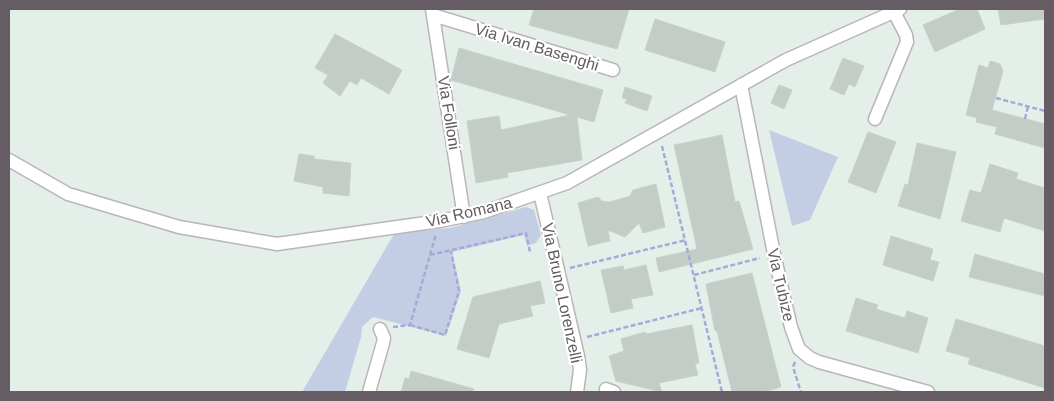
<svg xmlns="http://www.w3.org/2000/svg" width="1054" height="401" viewBox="0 0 1054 401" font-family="Arial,sans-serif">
<rect width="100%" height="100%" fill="#e5efe9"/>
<!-- green -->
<path fill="#c3cee5" d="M 769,130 L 838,157 L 810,220 L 792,226 Z
M 526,207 L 534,210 L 541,235 L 536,243 L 527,246 L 524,235 L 452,252 L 461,291 L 446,336 L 373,317 L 362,327 L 361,337 L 345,392 L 302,392 L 394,234 L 450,228 Z"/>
<!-- building -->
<path fill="#c3ccc7" stroke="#c4d3c9" d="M 534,9 L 629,9 L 617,49 L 529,25 Z
M 960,9 L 977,9 L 985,29 L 935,52 L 923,25 Z
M 998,9 L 1045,9 L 1045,19 L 1001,25 Z
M 655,19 L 725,42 L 715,72 L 645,50 Z
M 335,34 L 402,70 L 389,94 L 361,78 L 357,85 L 350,81 L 340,96 L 323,83 L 328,75 L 315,68 Z
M 459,48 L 603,90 L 594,122 L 577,117 L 582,160 L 507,173 L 508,177 L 476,183 L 467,121 L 499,116 L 501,130 L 570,115 L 451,80 Z
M 843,58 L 864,66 L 855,87 L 849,84 L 844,95 L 830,89 Z
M 990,61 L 1000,64 L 1003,71 L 992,110 L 1045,124 L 1045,148 L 995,134 L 997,127 L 976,122 L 977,118 L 966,115 L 979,65 L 988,68 Z
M 779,85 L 792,90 L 784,109 L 771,103 Z
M 625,87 L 652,96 L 647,111 L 625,103 L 627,99 L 622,98 Z
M 868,132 L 896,142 L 876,193 L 848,182 Z
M 722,135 L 735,202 L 739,201 L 753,249 L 659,272 L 656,258 L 697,249 L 674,145 Z
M 917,143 L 956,152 L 940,219 L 898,206 L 905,184 L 908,185 Z
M 299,154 L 314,156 L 314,159 L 351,163 L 349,196 L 323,193 L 323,187 L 294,181 Z
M 990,164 L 1018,173 L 1016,179 L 1045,188 L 1045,231 L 1004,218 L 1000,232 L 961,221 L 970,190 L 981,193 Z
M 656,184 L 665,227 L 643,233 L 639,223 L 625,237 L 608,230 L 610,241 L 588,246 L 578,203 L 598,197 L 602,201 L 610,202 L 630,196 L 633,190 Z
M 891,236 L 933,249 L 930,260 L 939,262 L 933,281 L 883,265 Z
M 975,254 L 1045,274 L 1045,296 L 969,277 Z
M 646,265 L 653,295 L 631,299 L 633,308 L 611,313 L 601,270 L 623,266 L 624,270 Z
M 752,273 L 781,387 L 763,392 L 732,392 L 717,331 L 715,331 L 706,284 Z
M 540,281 L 545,303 L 530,306 L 533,316 L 499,324 L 489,358 L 457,349 L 473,297 Z
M 856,298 L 878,305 L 876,309 L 905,318 L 907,311 L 928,318 L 918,353 L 846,331 Z
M 956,319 L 1045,346 L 1045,388 L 968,364 L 970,358 L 946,351 Z
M 692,325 L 699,363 L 695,364 L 698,375 L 659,383 L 662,392 L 616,381 L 609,356 L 624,351 L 621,339 L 645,332 L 646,334 Z
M 411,371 L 474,389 L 473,392 L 401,392 L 405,378 L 409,379 Z"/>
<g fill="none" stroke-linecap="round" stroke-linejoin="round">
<!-- minor casing -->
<g stroke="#bbb5b9" stroke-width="15">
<path id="minor" d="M 432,9 L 464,217
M 433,15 L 613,70
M 741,85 L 774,254 L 791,327 L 799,349 L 810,358 L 819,362 L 928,392
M 875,119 L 907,42 L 906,35 L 894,12
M 9,160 L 68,194 L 179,227 L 277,244 L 440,221 L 484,212 L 567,183 L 786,60 L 900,9
M 540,193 L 578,356 L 580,370 L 577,392
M 606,389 L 614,392
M 369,392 L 383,343 L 384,338 L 380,329"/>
</g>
<!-- path -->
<path stroke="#a7a9d6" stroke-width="2.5" stroke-dasharray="5 2.5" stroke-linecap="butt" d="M 996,98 L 1045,111
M 1025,119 L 1028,106
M 662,146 L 722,392
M 430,255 L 526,233 L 530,252
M 570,268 L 686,240
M 694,275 L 760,258
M 410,325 L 445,335 L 459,291 L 451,251
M 393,327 L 410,325 L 436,234
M 587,337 L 702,308
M 795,362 L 793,367 L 801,392"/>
<!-- minor -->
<use href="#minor" stroke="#fff" stroke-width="12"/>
</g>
<g text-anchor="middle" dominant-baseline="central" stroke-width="4.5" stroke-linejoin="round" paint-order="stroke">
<!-- street labels -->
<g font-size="16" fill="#655d63" stroke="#fff">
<text transform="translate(537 47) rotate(17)">Via Ivan Basenghi</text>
<text transform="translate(449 113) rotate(81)">Via Folloni</text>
<text transform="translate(469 212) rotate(-13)">Via Romana</text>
<text transform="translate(781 285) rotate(77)">Via Tubize</text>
<text transform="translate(562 293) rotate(78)">Via Bruno Lorenzelli</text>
</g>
</g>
<!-- border -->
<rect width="1054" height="401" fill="none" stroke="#655d63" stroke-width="20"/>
</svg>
